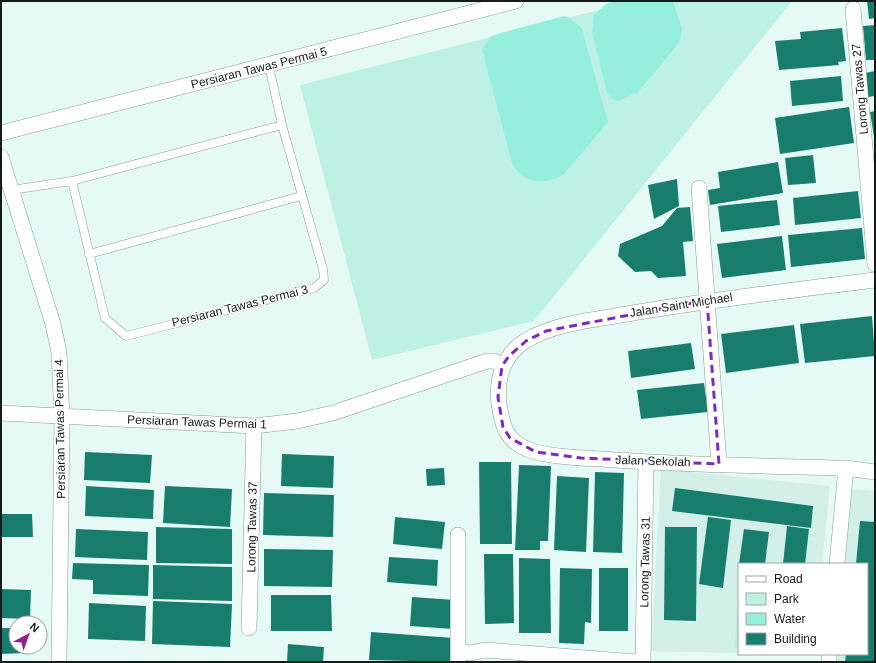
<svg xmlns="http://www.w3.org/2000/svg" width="876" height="663" viewBox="0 0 876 663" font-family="Helvetica,sans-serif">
<rect width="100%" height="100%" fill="#e5faf5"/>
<!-- built -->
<path fill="#d2f0e8" d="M 661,469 L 830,486 L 822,564 L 739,564 L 739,653 L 651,651 Z
M 850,489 L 875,491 L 875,662 L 834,662 L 835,654 L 867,654 L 867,564 L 843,564 Z"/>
<!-- green -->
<path fill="#bdf1e5" d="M 635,1 L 792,1 L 534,321 L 372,360 L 300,85 Z
M 737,606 L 739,606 L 739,648 L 734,648 Z"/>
<!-- water -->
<path fill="#96efdc" d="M 617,1 L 673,1 L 682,29 L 681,38 L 675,48 L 638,92 L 618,101 L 612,99 L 607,93 L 592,32 L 594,15 L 607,3 Z
M 564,16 L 570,18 L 582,29 L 608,122 L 564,174 C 546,186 523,184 512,163 L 482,50 L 490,37 L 497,34 Z"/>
<!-- building -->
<path fill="#197d6d" d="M 867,1 L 875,1 L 875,18 L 869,19 Z
M 875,25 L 875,60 L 866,60 L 863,26 Z
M 842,28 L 846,61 L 838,62 L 839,65 L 779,70 L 775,41 L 801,39 L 800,32 Z
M 875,71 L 875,96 L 868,97 L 865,73 Z
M 841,76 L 843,101 L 792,106 L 790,81 Z
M 849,107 L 854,143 L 780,154 L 775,118 Z
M 875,111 L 875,137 L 874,137 L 870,112 Z
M 813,155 L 816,183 L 788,185 L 785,158 Z
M 778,162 L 783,193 L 710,205 L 708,190 L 720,188 L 718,172 Z
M 677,179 L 679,206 L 654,219 L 648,185 Z
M 858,191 L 861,218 L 795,225 L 793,198 Z
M 777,200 L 780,225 L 721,232 L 718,206 Z
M 690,207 L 693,241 L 683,242 L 686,276 L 658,278 L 651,271 L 635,272 L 618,256 L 620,244 L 662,226 L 677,208 Z
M 862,228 L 865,259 L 791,267 L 788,235 Z
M 782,236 L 786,270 L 722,278 L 717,244 Z
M 872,316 L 875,356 L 805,363 L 800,324 Z
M 794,325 L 799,363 L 726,373 L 721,334 Z
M 691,343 L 695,369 L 631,378 L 628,351 Z
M 704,383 L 708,412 L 641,419 L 637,390 Z
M 85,452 L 152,455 L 150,483 L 84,480 Z
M 282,454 L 334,456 L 333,488 L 281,486 Z
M 479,462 L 511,462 L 512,544 L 480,544 Z
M 519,465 L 551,466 L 548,541 L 540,541 L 540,550 L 515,550 Z
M 444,468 L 445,485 L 427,486 L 426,469 Z
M 595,472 L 624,473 L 622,553 L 593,552 Z
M 557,476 L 589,478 L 586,552 L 554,550 Z
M 86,486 L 154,490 L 153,519 L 85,516 Z
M 165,486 L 232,489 L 230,527 L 163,523 Z
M 675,488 L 813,506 L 811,528 L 672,511 Z
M 264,493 L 334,495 L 333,537 L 263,535 Z
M 1,514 L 32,514 L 33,537 L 1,537 Z
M 395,517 L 445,522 L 442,549 L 393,544 Z
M 708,517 L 731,520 L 723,588 L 699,584 Z
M 860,521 L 875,522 L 875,662 L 845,662 L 846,654 L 867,654 L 867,564 L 856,564 Z
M 787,526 L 809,529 L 805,564 L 783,564 Z
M 156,527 L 232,529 L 232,564 L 156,563 Z
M 665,527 L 697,527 L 696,621 L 664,620 Z
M 76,529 L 148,532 L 147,560 L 75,557 Z
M 744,529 L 769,532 L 765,564 L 739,564 Z
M 264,549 L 333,550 L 332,587 L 264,586 Z
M 484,554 L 513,554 L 514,623 L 485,624 Z
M 389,557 L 438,560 L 437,586 L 387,582 Z
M 519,558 L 550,559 L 551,633 L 519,633 Z
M 73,563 L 149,565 L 148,596 L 93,594 L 93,580 L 72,579 Z
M 153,565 L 232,567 L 232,601 L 153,599 Z
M 560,568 L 592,569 L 591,623 L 585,622 L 584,644 L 559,643 Z
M 599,568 L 628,568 L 628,631 L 599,631 Z
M 1,589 L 31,590 L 30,619 L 1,618 Z
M 271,595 L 331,595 L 332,631 L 271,631 Z
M 412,597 L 455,600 L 453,629 L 410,626 Z
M 153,601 L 232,604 L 230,647 L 152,644 Z
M 89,603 L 146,606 L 145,641 L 88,639 Z
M 1,628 L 16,628 L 16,647 L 26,647 L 26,653 L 1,654 Z
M 371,632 L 454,638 L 452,662 L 369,660 Z
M 288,644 L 324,647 L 323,662 L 287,662 Z"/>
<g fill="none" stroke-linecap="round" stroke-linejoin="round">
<!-- lane casing -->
<g stroke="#879b96" stroke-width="9">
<path id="lane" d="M 72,181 L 105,318 L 126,336 L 314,288 L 324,280 L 323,269 L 282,125 L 269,66
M 11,190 L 72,181 L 282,125
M 89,254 L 301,196"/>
</g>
<!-- street casing -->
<g stroke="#879b96" stroke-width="16">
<path id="street" d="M 853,9 L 875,264
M 1,133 L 516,1
M 1,157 L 53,324 L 59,352 L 62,417 L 59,662
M 699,188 L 719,464
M 875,280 C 792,290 709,300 627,314 C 593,320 555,323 525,341 C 503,355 496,379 499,404 C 502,424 506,441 527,449 C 548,458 592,458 615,460 C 692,465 769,466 846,468 L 875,472
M 1,413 L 254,426 L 297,421 L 333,413 L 487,361 L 494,361 L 502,366
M 837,564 L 846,468
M 249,628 L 254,426
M 458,651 L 458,535
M 458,662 L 458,651 L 470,653 L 485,650 L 636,662
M 643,662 L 646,462
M 829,662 L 829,654"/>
</g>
<!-- lane -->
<use href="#lane" stroke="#fff" stroke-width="8"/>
<!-- street -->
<use href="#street" stroke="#fff" stroke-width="15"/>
</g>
<!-- marked area -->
<path fill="none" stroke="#7b2cbf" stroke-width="3" stroke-dasharray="8 5" stroke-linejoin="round" d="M 707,300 L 719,464 L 581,458 L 536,452 L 510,438 L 503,427 L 498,397 L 502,366 L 509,356 L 526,341 L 546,331 Z"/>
<g text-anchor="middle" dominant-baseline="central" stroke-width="3" stroke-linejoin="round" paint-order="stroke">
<!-- street labels -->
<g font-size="12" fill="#141b19" stroke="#fff">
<text transform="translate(259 68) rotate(-14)">Persiaran Tawas Permai 5</text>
<text transform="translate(860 89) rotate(-95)">Lorong Tawas 27</text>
<text transform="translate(681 305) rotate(-9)">Jalan Saint Michael</text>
<text transform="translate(240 306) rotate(-14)">Persiaran Tawas Permai 3</text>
<text transform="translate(197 422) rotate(2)">Persiaran Tawas Permai 1</text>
<text transform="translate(60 429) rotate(-91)">Persiaran Tawas Permai 4</text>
<text transform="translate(653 461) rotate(2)">Jalan Sekolah</text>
<text transform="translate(252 527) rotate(-89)">Lorong Tawas 37</text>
<text transform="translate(645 562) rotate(-89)">Lorong Tawas 31</text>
</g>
</g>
<!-- border -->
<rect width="876" height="663" fill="none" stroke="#141b19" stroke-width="4"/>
<!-- legend -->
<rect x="738" y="563" width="130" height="92" fill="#ffffff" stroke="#a1a4a3"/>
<rect x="746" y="576" width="20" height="6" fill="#ffffff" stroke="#a1a4a3"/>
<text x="774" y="583" font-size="12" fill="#141b19">Road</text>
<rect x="746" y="593" width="20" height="12" fill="#bdf1e5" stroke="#a1a4a3"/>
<text x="774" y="603" font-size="12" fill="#141b19">Park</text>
<rect x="746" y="613" width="20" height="12" fill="#96efdc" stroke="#a1a4a3"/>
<text x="774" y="623" font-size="12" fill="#141b19">Water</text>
<rect x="746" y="633" width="20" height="12" fill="#197d6d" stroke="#a1a4a3"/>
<text x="774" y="643" font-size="12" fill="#141b19">Building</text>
<!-- north arrow -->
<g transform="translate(28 635) rotate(41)"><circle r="19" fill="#ffffff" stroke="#a1a4a3"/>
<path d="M0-3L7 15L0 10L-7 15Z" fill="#8d258b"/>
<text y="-6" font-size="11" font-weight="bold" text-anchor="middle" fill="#141b19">N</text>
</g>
</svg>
